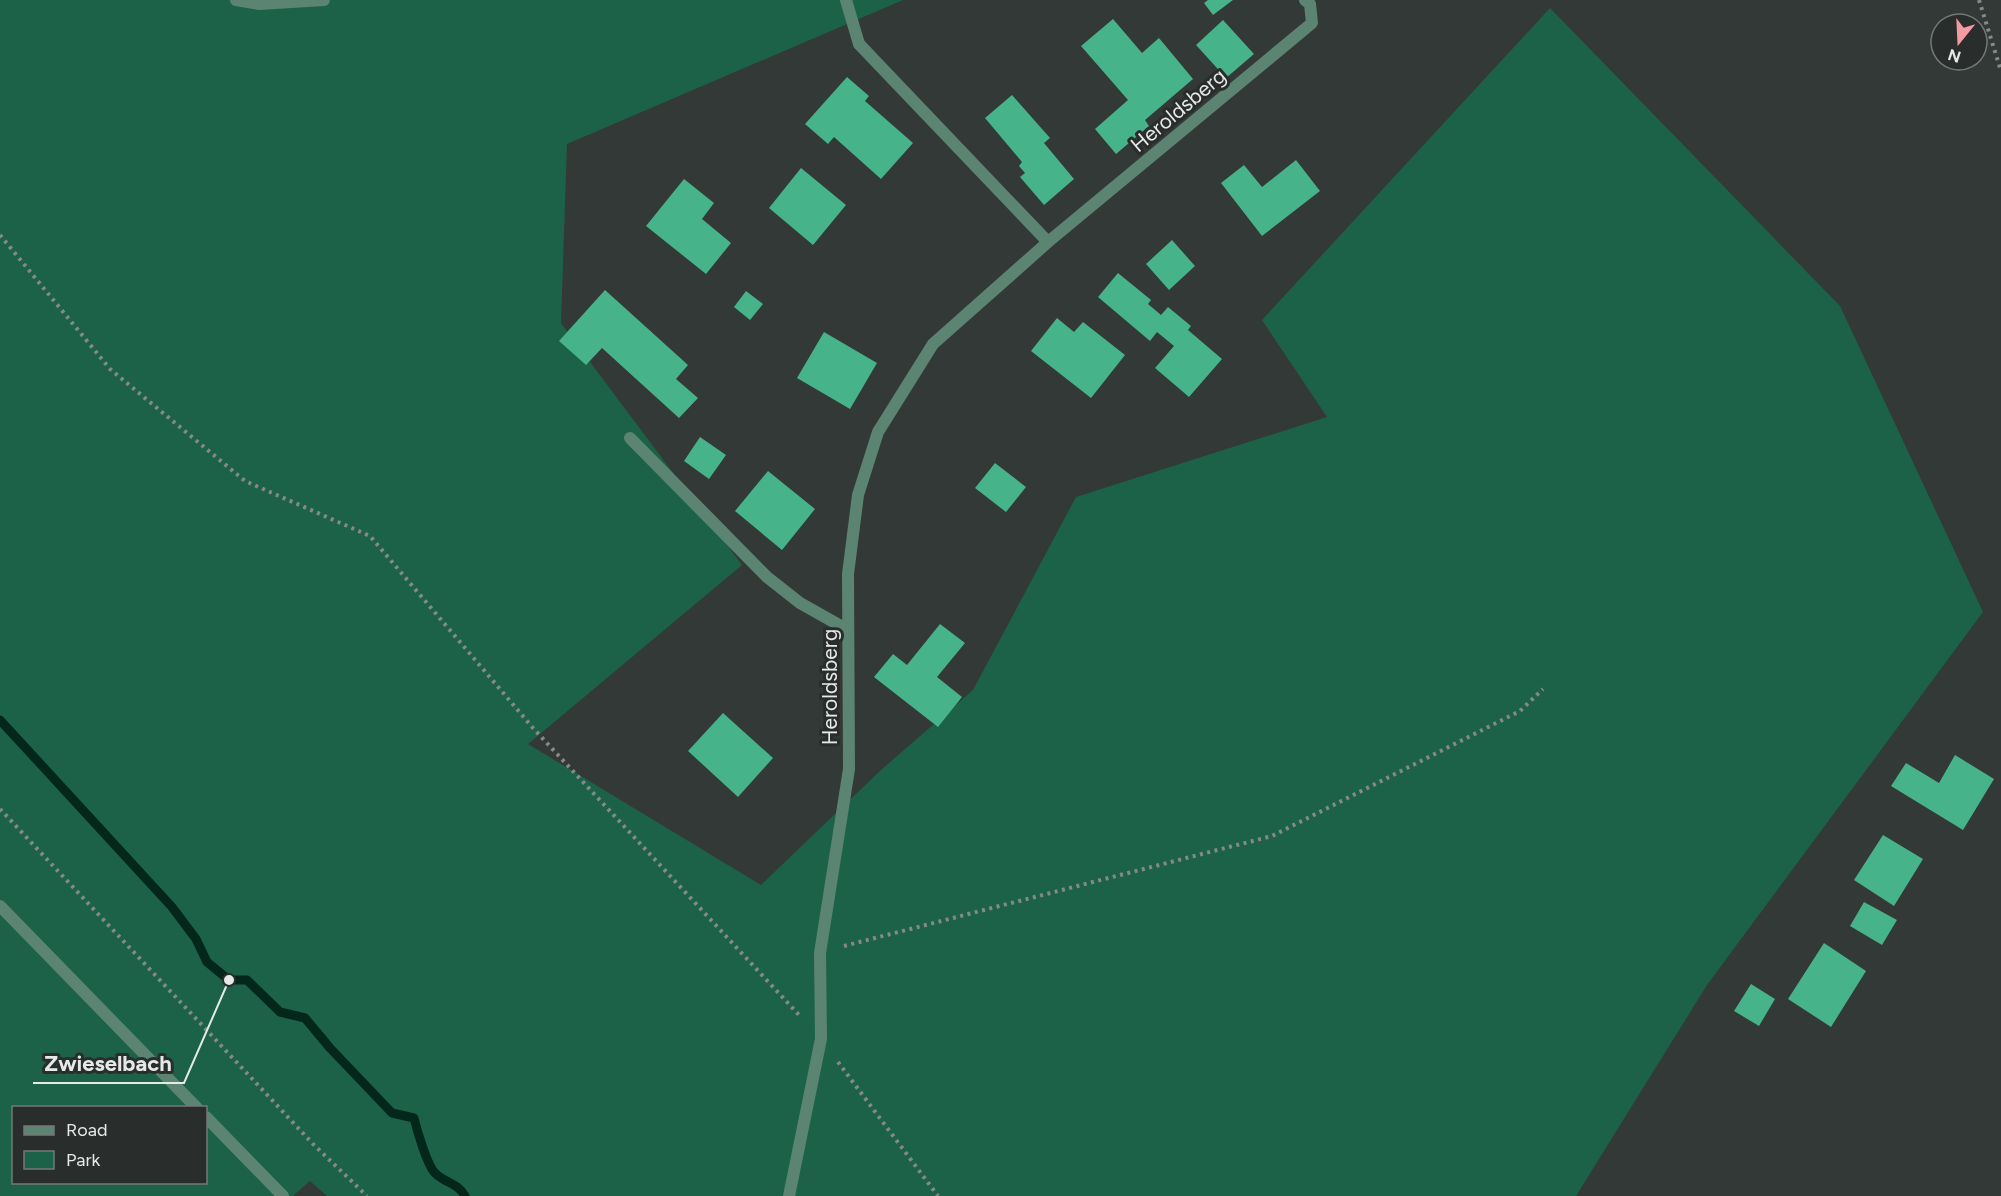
<svg xmlns="http://www.w3.org/2000/svg" width="2001" height="1196" viewBox="0 0 2001 1196" font-family="Figtree,sans-serif">
<rect width="100%" height="100%" fill="#333936"/>
<!-- green -->
<path fill="#1c6249" fill-rule="evenodd" d="M 0,0 L 903,0 L 567,144 L 561,323 L 742,565 L 528,744 L 761,885 L 881,770 L 973,690 L 1076,497 L 1327,417 L 1262,320 L 1550,8 L 1840,306 L 1983,612 L 1707,985 L 1576,1196 L 327,1196 L 310,1181 L 293,1196 L 0,1196 ZM 14,1108 L 206,1108 L 206,1182 L 14,1182 Z"/>
<g fill="none" stroke-linecap="round" stroke-linejoin="round">
<!-- stream -->
<path stroke="#04271b" stroke-width="9" d="M 0,720 L 172,907 L 196,939 L 207,962 L 229,980 L 247,980 L 280,1012 L 305,1018 L 330,1048 L 392,1113 L 414,1118 C 417,1130 427,1165 435,1173 C 445,1183 458,1183 465,1196"/>
</g>
<!-- building -->
<path fill="#47b38a" d="M 1208,0 L 1233,0 L 1213,15 L 1204,3 Z
M 1113,19 L 1142,53 L 1159,38 L 1193,79 L 1145,120 L 1149,126 L 1116,154 L 1095,129 L 1128,100 L 1081,46 Z
M 1223,20 L 1254,54 L 1226,78 L 1196,45 Z
M 847,77 L 869,96 L 865,101 L 913,143 L 881,179 L 834,137 L 828,144 L 805,124 Z
M 1012,95 L 1050,138 L 1044,143 L 1074,179 L 1044,205 L 1020,177 L 1025,173 L 1019,166 L 1022,162 L 985,118 Z
M 1296,160 L 1320,191 L 1262,236 L 1221,183 L 1244,165 L 1262,187 Z
M 801,168 L 846,205 L 813,245 L 769,208 Z
M 684,179 L 714,203 L 702,219 L 731,243 L 706,274 L 646,226 Z
M 1172,240 L 1195,266 L 1169,290 L 1146,264 Z
M 1118,273 L 1151,300 L 1148,304 L 1161,315 L 1168,307 L 1191,326 L 1188,330 L 1222,359 L 1189,397 L 1155,368 L 1174,346 L 1157,332 L 1150,341 L 1098,297 Z
M 605,290 L 688,365 L 676,379 L 698,398 L 679,418 L 602,348 L 586,365 L 559,341 Z
M 746,291 L 763,304 L 750,320 L 734,307 Z
M 1057,318 L 1074,332 L 1083,322 L 1125,355 L 1091,398 L 1031,351 Z
M 824,332 L 877,363 L 850,409 L 797,378 Z
M 700,437 L 726,455 L 709,479 L 684,461 Z
M 995,463 L 1026,487 L 1006,512 L 975,488 Z
M 768,471 L 815,509 L 782,550 L 735,511 Z
M 940,624 L 965,643 L 937,677 L 962,697 L 938,727 L 874,677 L 893,654 L 907,665 Z
M 723,713 L 773,758 L 738,797 L 688,751 Z
M 1955,755 L 1994,779 L 1963,830 L 1891,786 L 1906,763 L 1939,783 Z
M 1883,835 L 1923,859 L 1894,906 L 1854,880 Z
M 1864,902 L 1897,920 L 1882,945 L 1850,926 Z
M 1824,943 L 1866,971 L 1831,1027 L 1788,999 Z
M 1751,984 L 1775,999 L 1759,1026 L 1734,1011 Z"/>
<g fill="none" stroke-linecap="round" stroke-linejoin="round">
<!-- path -->
<path stroke="#858a88" stroke-width="4" stroke-dasharray="3 4.5" stroke-linecap="butt" d="M 1979,0 L 2001,71
M 0,235 L 110,369 L 245,481 L 370,536 L 533,728 L 799,1015
M 0,809 L 314,1145 L 367,1196
M 844,946 L 1272,836 L 1520,711 L 1543,689
M 838,1062 L 938,1196"/>
<!-- service -->
<path stroke="#5c8472" stroke-width="12" d="M 236,0 L 259,4 L 324,0
M 846,0 L 859,44
M 630,438 L 767,577 L 800,603 L 848,630"/>
<!-- minor -->
<path stroke="#5c8472" stroke-width="12" d="M 859,44 L 1048,242
M 789,1196 L 821,1039 L 820,953 L 849,769 L 848,574 L 858,495 L 878,432 L 933,344 L 1048,242 L 1312,23 L 1310,4 L 1305,0"/>
<!-- tertiary -->
<path stroke="#5c8472" stroke-width="12" d="M 0,906 L 197,1108
M 206,1117 L 283,1196"/>
</g>
<g text-anchor="middle" dominant-baseline="central" stroke-width="6" stroke-linejoin="round" paint-order="stroke">
<!-- street labels -->
<g font-size="21" fill="#e5e9e7" stroke="#292e2c">
<text transform="translate(1178 110) rotate(-40)">Heroldsberg</text>
<text transform="translate(829 687) rotate(-90)">Heroldsberg</text>
</g>
</g>
<!-- callouts -->
<path fill="none" stroke="#e5e9e7" stroke-width="2" d="M229 980L184 1083H33"/>
<circle fill="#e5e9e7" stroke="#292e2c" stroke-width="2" cx="229" cy="980" r="6"/>
<g font-size="22" text-anchor="middle" font-weight="bold" fill="#e5e9e7" stroke="#292e2c" stroke-width="6" stroke-linejoin="round" paint-order="stroke">
<text x="108" y="1071">Zwieselbach</text>
</g>
<!-- legend -->
<rect x="12" y="1106" width="195" height="78" fill="#292e2c" stroke="#747977" stroke-width="1.5"/>
<rect x="24" y="1126" width="30" height="9" fill="#5c8472" stroke="#747977" stroke-width="1.5"/>
<text x="66" y="1136" font-size="18" fill="#e5e9e7">Road</text>
<rect x="24" y="1151" width="30" height="18" fill="#1c6249" stroke="#747977" stroke-width="1.5"/>
<text x="66" y="1166" font-size="18" fill="#e5e9e7">Park</text>
<!-- north arrow -->
<g transform="translate(1959 42) rotate(198)"><circle r="28" fill="#292e2c" stroke="#747977" stroke-width="1.5"/>
<path d="M0-4.5L10 22L0 15L-10 22Z" fill="#f49aa1"/>
<text y="-9" font-size="16" font-weight="bold" text-anchor="middle" fill="#e5e9e7">N</text>
</g>
</svg>
